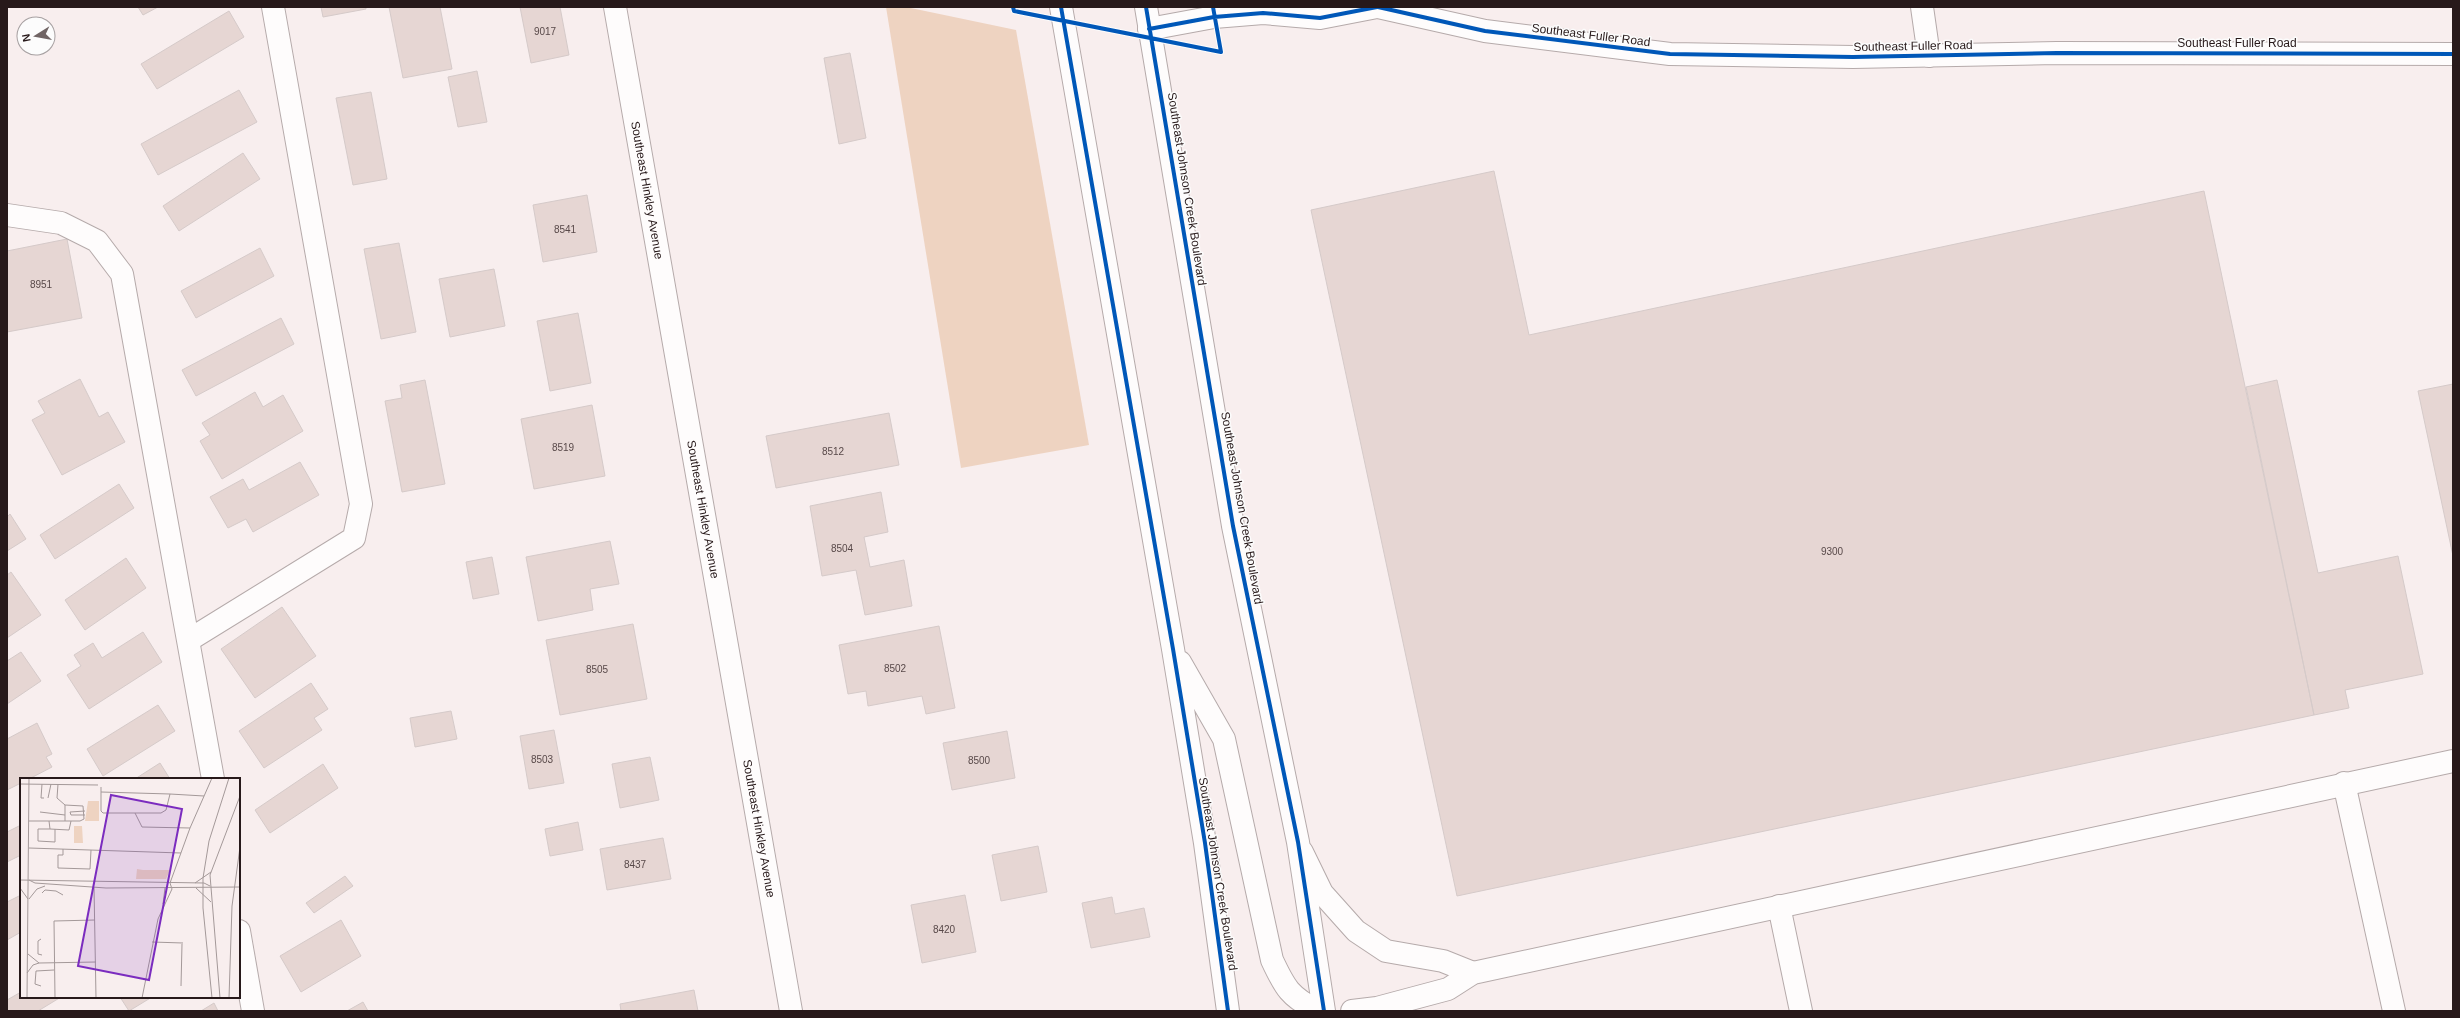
<svg xmlns="http://www.w3.org/2000/svg" width="2460" height="1018" viewBox="0 0 2460 1018" font-family="Helvetica,sans-serif">
<rect width="100%" height="100%" fill="#f8eeee"/>
<!-- green -->
<path fill="#eed3c1" d="M 886,7 L 906,7 L 1016,30 L 1089,445 L 961,468 Z"/>
<!-- building -->
<path fill="#e6d6d3" stroke="#d5cac9" d="M 138,7 L 158,7 L 143,15 Z
M 321,7 L 366,7 L 366,9 L 323,17 Z
M 389,7 L 440,7 L 452,69 L 403,78 Z
M 520,7 L 560,7 L 569,55 L 531,63 Z
M 229,11 L 244,37 L 157,89 L 141,64 Z
M 850,53 L 866,138 L 839,144 L 824,58 Z
M 477,71 L 487,122 L 458,127 L 448,77 Z
M 239,90 L 257,122 L 158,175 L 141,144 Z
M 371,92 L 387,179 L 353,185 L 336,98 Z
M 243,153 L 260,179 L 179,231 L 163,206 Z
M 1494,171 L 1529,335 L 2204,191 L 2314,715 L 1457,896 L 1311,210 Z
M 587,195 L 597,252 L 543,262 L 533,205 Z
M 67,239 L 82,318 L 7,332 L 7,251 Z
M 399,243 L 416,332 L 381,339 L 364,249 Z
M 260,248 L 274,276 L 196,318 L 181,291 Z
M 494,269 L 505,326 L 450,337 L 439,279 Z
M 578,313 L 591,383 L 550,391 L 537,321 Z
M 281,318 L 294,344 L 196,396 L 182,370 Z
M 80,379 L 99,417 L 108,412 L 125,442 L 62,475 L 32,420 L 45,413 L 38,401 Z
M 425,380 L 445,484 L 402,492 L 385,401 L 402,398 L 400,385 Z
M 2277,380 L 2318,573 L 2398,556 L 2423,674 L 2345,690 L 2349,708 L 2314,715 L 2246,387 Z
M 2453,384 L 2453,556 L 2418,391 Z
M 255,392 L 263,407 L 283,395 L 303,431 L 222,479 L 200,441 L 210,435 L 202,423 Z
M 592,405 L 605,476 L 534,489 L 521,419 Z
M 889,413 L 899,465 L 776,488 L 766,436 Z
M 300,462 L 319,495 L 253,532 L 246,519 L 228,528 L 210,497 L 243,479 L 249,490 Z
M 119,484 L 134,508 L 55,559 L 40,535 Z
M 881,492 L 888,532 L 864,537 L 870,567 L 904,560 L 912,606 L 865,615 L 856,570 L 822,576 L 810,506 Z
M 10,514 L 26,539 L 7,551 L 7,517 Z
M 610,541 L 619,584 L 590,589 L 593,610 L 538,621 L 526,557 Z
M 492,557 L 499,594 L 473,599 L 466,562 Z
M 126,558 L 146,588 L 85,630 L 65,600 Z
M 11,572 L 41,615 L 7,638 L 7,575 Z
M 282,607 L 316,656 L 255,698 L 221,649 Z
M 633,624 L 647,699 L 560,715 L 546,640 Z
M 939,626 L 955,708 L 926,714 L 922,696 L 868,706 L 866,691 L 848,694 L 839,645 Z
M 143,632 L 162,662 L 89,709 L 67,675 L 81,666 L 74,655 L 93,643 L 102,658 Z
M 21,652 L 41,681 L 7,704 L 7,661 Z
M 311,683 L 328,709 L 314,718 L 322,730 L 264,768 L 239,731 Z
M 158,705 L 175,731 L 103,776 L 87,749 Z
M 451,711 L 457,739 L 415,747 L 410,718 Z
M 37,723 L 52,754 L 46,757 L 52,767 L 29,779 L 21,779 L 21,783 L 7,790 L 7,739 Z
M 554,730 L 564,783 L 529,789 L 520,736 Z
M 1007,731 L 1015,778 L 952,790 L 943,743 Z
M 650,757 L 659,800 L 620,808 L 612,764 Z
M 160,763 L 170,779 L 135,779 Z
M 323,764 L 338,788 L 270,833 L 255,810 Z
M 578,822 L 583,850 L 550,856 L 545,829 Z
M 21,825 L 21,855 L 7,862 L 7,832 Z
M 663,838 L 671,879 L 607,890 L 600,849 Z
M 1038,846 L 1047,892 L 1001,901 L 992,855 Z
M 345,876 L 353,886 L 314,913 L 306,903 Z
M 21,895 L 21,932 L 7,940 L 7,902 Z
M 965,895 L 976,952 L 922,963 L 911,905 Z
M 1112,897 L 1115,914 L 1144,908 L 1150,937 L 1091,948 L 1082,903 Z
M 341,920 L 361,956 L 301,992 L 280,956 Z
M 694,990 L 698,1011 L 621,1011 L 620,1004 Z
M 21,992 L 21,997 L 61,997 L 38,1011 L 7,1011 L 7,1000 Z
M 120,997 L 152,997 L 129,1011 Z
M 363,1002 L 368,1011 L 347,1011 Z
M 214,1003 L 218,1011 L 201,1011 Z"/>
<g fill="none" stroke-linecap="round" stroke-linejoin="round">
<!-- minor casing -->
<g stroke="#b5aaaa" stroke-width="24">
<g id="minor">
<path id="s1" d="M 615,7 L 791,1011"/>
<path d="M 1378,7 L 1485,31 L 1670,54 L 1853,57 L 2057,53 L 2453,54"/>
<path d="M 1922,7 L 1929,56"/>
<path d="M 1149,29 L 1214,17 L 1263,13 L 1320,18 L 1377,7"/>
<path d="M 7,215 L 61,223 L 97,241 L 122,274 L 213,779"/>
<path d="M 189,640 L 354,538 L 361,504 L 273,7"/>
<path d="M 2344,783 L 2394,1011"/>
<path d="M 1302,852 L 1322,893 L 1356,931 L 1386,951 L 1443,961 L 1473,973"/>
<path d="M 1779,906 L 1801,1011"/>
<path d="M 239,931 L 253,1011"/>
<path d="M 1352,1011 L 1377,1008 L 1448,989 L 1473,973 L 2453,761"/>
</g>
</g>
<!-- major casing -->
<g stroke="#b5aaaa" stroke-width="24">
<path id="major" d="M 1061,7 L 1173,649 L 1205,843 L 1228,1011
M 1146,7 L 1233,526 L 1298,842 L 1324,1011
M 1180,662 L 1224,739 L 1272,960 C 1285,988 1290,997 1318,1011"/>
</g>
<!-- minor -->
<use href="#minor" stroke="#fefcfc" stroke-width="22"/>
<!-- major -->
<use href="#major" stroke="#fefcfc" stroke-width="22"/>
<!-- cycleway casing -->
<g stroke="#fcfcfc" stroke-width="6">
<path id="cycleway" d="M 1013,7 L 1014,11 L 1221,52 L 1213,7
M 1061,7 L 1173,649 L 1205,843 L 1228,1011
M 1146,7 L 1233,526 L 1298,842 L 1324,1011
M 1378,7 L 1485,31 L 1670,54 L 1853,57 L 2057,53 L 2453,54
M 1149,29 L 1214,17 L 1263,13 L 1320,18 L 1377,7"/>
</g>
<!-- cycleway -->
<use href="#cycleway" stroke="#0057b8" stroke-width="4"/>
</g>
<g text-anchor="middle" dominant-baseline="central" stroke-width="3" stroke-linejoin="round" paint-order="stroke">
<!-- number labels -->
<g font-size="10" fill="#584949">
<text x="545" y="31">9017</text>
<text x="565" y="229">8541</text>
<text x="41" y="284">8951</text>
<text x="563" y="447">8519</text>
<text x="833" y="451">8512</text>
<text x="842" y="548">8504</text>
<text x="1832" y="551">9300</text>
<text x="895" y="668">8502</text>
<text x="597" y="669">8505</text>
<text x="542" y="759">8503</text>
<text x="979" y="760">8500</text>
<text x="635" y="864">8437</text>
<text x="944" y="929">8420</text>
</g>
<!-- street labels -->
<g font-size="12" fill="#27191a" stroke="#fcfcfc">
<text transform="translate(1591 35) rotate(7)">Southeast Fuller Road</text>
<text x="2237" y="43">Southeast Fuller Road</text>
<text transform="translate(1913 46) rotate(-1)">Southeast Fuller Road</text>
<text transform="translate(1187 189) rotate(81)">Southeast Johnson Creek Boulevard</text>
<text stroke="none"><textPath href="#s1" startOffset="186">Southeast Hinkley Avenue</textPath></text>
<text transform="translate(1242 508) rotate(80)">Southeast Johnson Creek Boulevard</text>
<text stroke="none"><textPath href="#s1" startOffset="510">Southeast Hinkley Avenue</textPath></text>
<text stroke="none"><textPath href="#s1" startOffset="834">Southeast Hinkley Avenue</textPath></text>
<text transform="translate(1218 874) rotate(81)">Southeast Johnson Creek Boulevard</text>
</g>
</g>
<!-- overview -->
<g transform="translate(20 778)">
<rect width="220" height="220" fill="#f8eeee"/>
<path d="M 68,23 L 79,23 L 79,43 L 65,43 ZM 54,48 L 62,48 L 63,65 L 54,65 ZM 117,91 L 123,92 L 150,92 L 146,101 L 116,101 Z" fill="#eed3c1"/>
<path fill="none" stroke="#a49999" stroke-width="1" d="M 0,6 L 78,7M 22,6 L 21,20 L 24,20M 38,6 L 37,20 L 45,27 L 45,43M 81,14 L 150,16 L 146,32 L 141,35 L 83,35 L 81,33 L 81,9M 150,16 L 184,18M 28,20 L 31,6M 20,34 L 45,37M 115,35 L 122,49 L 170,50M 65,37 L 51,37 L 50,34 L 65,33M 9,43 L 60,43 L 64,41 L 63,28 L 45,27M 29,43 L 30,51 L 49,52 L 51,43M 30,51 L 18,51 L 18,63 L 35,64 L 35,51M 9,70 L 161,75M 43,71 L 43,77 L 38,77 L 38,90 L 70,91 L 71,72M 0,102 L 184,105 L 190,108M 9,102 L 15,105 L 86,110 L 220,109M 175,105 L 191,94M 74,109 L 76,220M 0,110 L 8,121M 176,110 L 191,124M 22,115 L 25,112 L 36,113 L 43,117M 9,121 L 17,111 L 25,108M 143,126 L 145,110M 21,161 L 18,163 L 18,176 L 22,177M 132,164 L 163,165M 8,176 L 19,185M 7,195 L 13,187 L 19,185 L 76,184M 21,208 L 15,206 L 16,193 L 34,192M 161,208 L 162,166M 7,220 L 9,0M 35,220 L 34,143 L 75,142M 122,220 L 138,141 L 152,111 L 150,105 L 170,50 L 192,0M 192,220 L 183,130 L 183,100 L 189,63 L 209,0M 200,220 L 190,97 L 220,18M 209,220 L 212,128 L 220,69"/>
<path fill="#7b2cbf" fill-opacity="0.15" stroke="#7b2cbf" stroke-width="2" d="M 91,17 L 162,31 L 129,202 L 58,188 Z"/>
<rect width="220" height="220" fill="none" stroke="#27191a" stroke-width="2"/>
</g>
<!-- border -->
<rect width="2460" height="1018" fill="none" stroke="#27191a" stroke-width="16"/>
<!-- north arrow -->
<g transform="translate(36 36) rotate(259)"><circle r="19" fill="#fcfcfc" stroke="#a7a1a2"/>
<path d="M0-3L7 15L0 10L-7 15Z" fill="#706464"/>
<text y="-6" font-size="11" font-weight="bold" text-anchor="middle" fill="#27191a">N</text>
</g>
</svg>
